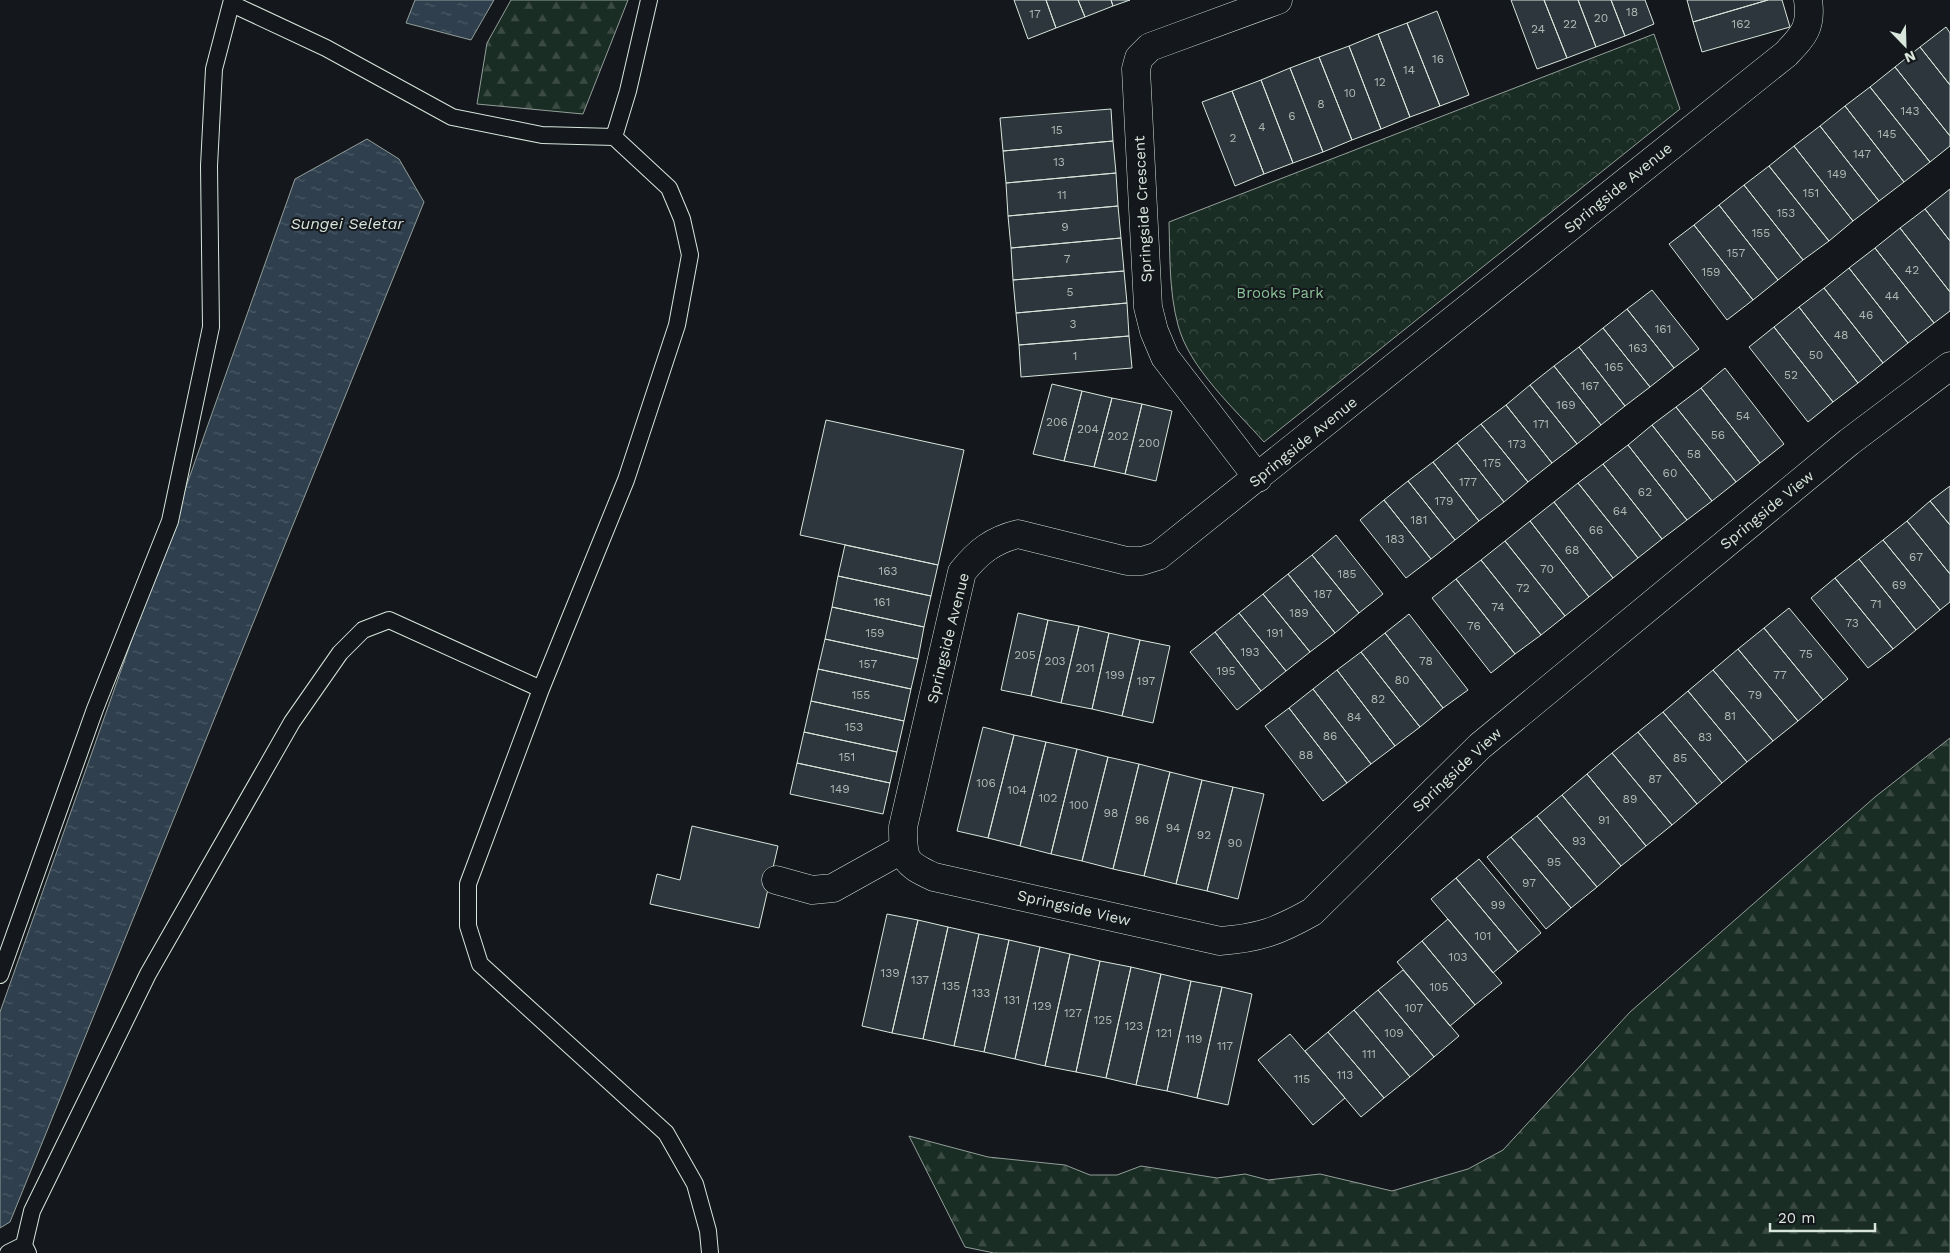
<svg xmlns="http://www.w3.org/2000/svg" width="1950" height="1253" viewBox="0 0 1950 1253" font-family="'Work Sans',sans-serif">
<defs>
<pattern id="forest-firs" width="22" height="20" patternUnits="userSpaceOnUse" patternTransform="scale(1.25)"><rect width="22" height="20" fill="#1a2d24"/><path d="M5 1l3.5 6h-7zM16 11l3.5 6h-7z" fill="#3b4b43"/></pattern>
<pattern id="park-crowns" width="20" height="18" patternUnits="userSpaceOnUse" patternTransform="scale(1.25)"><rect width="20" height="18" fill="#1a2d24"/><path d="M2 6a3 3 0 1 1 6 0M12 15a3 3 0 1 1 6 0" fill="none" stroke="#3b4b43"/></pattern>
<pattern id="water-ripples" width="26" height="14" patternUnits="userSpaceOnUse" patternTransform="scale(1.25)"><rect width="26" height="14" fill="#2f3f4d"/><path d="M2 4q2-2 4 0t4 0M15 11q2-2 4 0t4 0" fill="none" stroke="#4c5b66"/></pattern>
</defs>
<rect width="100%" height="100%" fill="#14181c"/>
<!-- forest -->
<path fill="url(#forest-firs)" stroke="#939e99" d="M 511,0 L 628,0 L 583,114 L 477,104 L 487,43 Z
M 1950,738 L 1950,1253 L 994,1253 L 965,1247 L 909,1136 L 988,1157 L 1065,1165 L 1090,1175 L 1117,1175 L 1141,1166 L 1217,1178 L 1245,1174 L 1268,1180 L 1320,1174 L 1392,1191 L 1468,1169 L 1503,1150 L 1630,1012 L 1875,797 Z"/>
<!-- park -->
<path fill="url(#park-crowns)" stroke="#939e99" d="M 1654,34 L 1680,109 L 1264,442 C 1235,409 1189,368 1178,325 C 1169,292 1170,256 1169,222 Z"/>
<!-- water -->
<path fill="url(#water-ripples)" stroke="#939e99" d="M 415,0 L 494,0 L 471,40 L 406,23 Z
M 367,139 L 399,159 L 424,202 L 10,1222 L 0,1228 L 0,1012 L 295,179 Z"/>
<!-- building -->
<path fill="#2c363c" stroke="#d8e6dc" d="M 1014,0 L 1046,0 L 1056,28 L 1028,39 Z
M 1046,0 L 1078,0 L 1085,17 L 1056,28 Z
M 1078,0 L 1111,0 L 1113,6 L 1085,17 Z
M 1111,0 L 1130,0 L 1113,6 Z
M 1511,0 L 1544,0 L 1567,58 L 1537,69 Z
M 1544,0 L 1578,0 L 1596,47 L 1567,58 Z
M 1578,0 L 1611,0 L 1625,36 L 1596,47 Z
M 1611,0 L 1645,0 L 1654,24 L 1625,36 Z
M 1687,0 L 1768,0 L 1693,22 Z
M 1768,0 L 1782,0 L 1790,27 L 1702,52 L 1693,22 Z
M 1437,11 L 1469,95 L 1440,106 L 1407,23 Z
M 1407,23 L 1440,106 L 1410,117 L 1378,34 Z
M 1946,27 L 1950,33 L 1950,85 L 1920,47 Z
M 1378,34 L 1410,117 L 1381,129 L 1349,46 Z
M 1349,46 L 1381,129 L 1352,140 L 1319,57 Z
M 1920,47 L 1950,85 L 1950,136 L 1895,67 Z
M 1319,57 L 1352,140 L 1323,152 L 1290,68 Z
M 1895,67 L 1950,136 L 1950,146 L 1930,162 L 1870,87 Z
M 1290,68 L 1323,152 L 1293,163 L 1261,80 Z
M 1261,80 L 1293,163 L 1264,174 L 1232,91 Z
M 1870,87 L 1930,162 L 1904,182 L 1845,106 Z
M 1232,91 L 1264,174 L 1235,186 L 1202,102 Z
M 1845,106 L 1904,182 L 1879,201 L 1820,126 Z
M 1111,109 L 1113,141 L 1003,151 L 1000,118 Z
M 1820,126 L 1879,201 L 1853,221 L 1794,146 Z
M 1113,141 L 1116,173 L 1006,183 L 1003,151 Z
M 1794,146 L 1853,221 L 1829,241 L 1769,166 Z
M 1769,166 L 1829,241 L 1803,260 L 1744,185 Z
M 1116,173 L 1118,206 L 1008,216 L 1006,183 Z
M 1744,185 L 1803,260 L 1778,280 L 1719,205 Z
M 1950,189 L 1950,241 L 1925,209 Z
M 1719,205 L 1778,280 L 1753,300 L 1694,225 Z
M 1118,206 L 1121,238 L 1011,248 L 1008,216 Z
M 1925,209 L 1950,241 L 1950,292 L 1900,228 Z
M 1694,225 L 1753,300 L 1727,320 L 1669,244 Z
M 1900,228 L 1950,292 L 1950,311 L 1934,323 L 1875,248 Z
M 1121,238 L 1124,271 L 1013,280 L 1011,248 Z
M 1875,248 L 1934,323 L 1908,343 L 1849,268 Z
M 1849,268 L 1908,343 L 1883,363 L 1824,288 Z
M 1124,271 L 1127,303 L 1016,313 L 1013,280 Z
M 1824,288 L 1883,363 L 1858,383 L 1799,307 Z
M 1652,290 L 1699,349 L 1674,368 L 1627,309 Z
M 1127,303 L 1129,336 L 1019,345 L 1016,313 Z
M 1799,307 L 1858,383 L 1833,402 L 1774,327 Z
M 1627,309 L 1674,368 L 1650,387 L 1603,328 Z
M 1774,327 L 1833,402 L 1808,422 L 1749,347 Z
M 1603,328 L 1650,387 L 1625,406 L 1579,347 Z
M 1129,336 L 1132,368 L 1021,377 L 1019,345 Z
M 1579,347 L 1625,406 L 1601,425 L 1554,366 Z
M 1554,366 L 1601,425 L 1577,444 L 1530,385 Z
M 1725,368 L 1784,444 L 1760,463 L 1701,388 Z
M 1052,384 L 1082,391 L 1064,461 L 1033,454 Z
M 1530,385 L 1577,444 L 1552,463 L 1506,405 Z
M 1701,388 L 1760,463 L 1736,482 L 1676,407 Z
M 1082,391 L 1112,398 L 1094,467 L 1064,461 Z
M 1112,398 L 1142,404 L 1125,474 L 1094,467 Z
M 1142,404 L 1172,411 L 1156,481 L 1125,474 Z
M 1506,405 L 1552,463 L 1528,482 L 1481,424 Z
M 1676,407 L 1736,482 L 1712,501 L 1652,425 Z
M 826,420 L 964,450 L 938,565 L 800,535 Z
M 1481,424 L 1528,482 L 1504,502 L 1457,443 Z
M 1652,425 L 1712,501 L 1687,520 L 1628,445 Z
M 1457,443 L 1504,502 L 1479,521 L 1433,462 Z
M 1628,445 L 1687,520 L 1662,539 L 1603,464 Z
M 1433,462 L 1479,521 L 1455,540 L 1408,481 Z
M 1603,464 L 1662,539 L 1638,558 L 1578,483 Z
M 1408,481 L 1455,540 L 1431,559 L 1384,500 Z
M 1578,483 L 1638,558 L 1613,578 L 1554,502 Z
M 1950,486 L 1950,525 L 1930,501 Z
M 1384,500 L 1431,559 L 1406,578 L 1360,520 Z
M 1930,501 L 1950,525 L 1950,574 L 1907,521 Z
M 1554,502 L 1613,578 L 1589,597 L 1530,521 Z
M 1530,521 L 1589,597 L 1565,616 L 1505,541 Z
M 1907,521 L 1950,574 L 1950,602 L 1940,610 L 1883,540 Z
M 1336,535 L 1383,594 L 1359,613 L 1312,555 Z
M 1883,540 L 1940,610 L 1916,630 L 1859,559 Z
M 1505,541 L 1565,616 L 1541,635 L 1481,560 Z
M 845,545 L 938,565 L 931,596 L 838,576 Z
M 1312,555 L 1359,613 L 1335,633 L 1288,574 Z
M 1859,559 L 1916,630 L 1893,649 L 1835,578 Z
M 1481,560 L 1541,635 L 1515,654 L 1456,579 Z
M 1288,574 L 1335,633 L 1310,652 L 1263,594 Z
M 838,576 L 931,596 L 924,627 L 832,607 Z
M 1835,578 L 1893,649 L 1868,668 L 1811,598 Z
M 1456,579 L 1515,654 L 1491,673 L 1432,598 Z
M 1263,594 L 1310,652 L 1286,671 L 1239,613 Z
M 832,607 L 924,627 L 918,659 L 825,639 Z
M 1789,608 L 1848,679 L 1823,700 L 1764,628 Z
M 1018,613 L 1048,620 L 1031,696 L 1001,690 Z
M 1239,613 L 1286,671 L 1261,691 L 1215,632 Z
M 1409,614 L 1468,690 L 1443,708 L 1385,633 Z
M 1048,620 L 1079,626 L 1061,703 L 1031,696 Z
M 1079,626 L 1109,633 L 1092,709 L 1061,703 Z
M 1764,628 L 1823,700 L 1798,721 L 1738,649 Z
M 1215,632 L 1261,691 L 1237,710 L 1190,652 Z
M 1109,633 L 1140,640 L 1122,716 L 1092,709 Z
M 1385,633 L 1443,708 L 1420,727 L 1361,652 Z
M 825,639 L 918,659 L 911,689 L 818,669 Z
M 1140,640 L 1170,646 L 1153,723 L 1122,716 Z
M 1738,649 L 1798,721 L 1773,741 L 1713,670 Z
M 1361,652 L 1420,727 L 1395,746 L 1337,670 Z
M 818,669 L 911,689 L 904,721 L 811,701 Z
M 1337,670 L 1395,746 L 1371,764 L 1313,689 Z
M 1713,670 L 1773,741 L 1747,762 L 1688,691 Z
M 1313,689 L 1371,764 L 1347,783 L 1289,708 Z
M 1688,691 L 1747,762 L 1722,783 L 1663,712 Z
M 811,701 L 904,721 L 897,752 L 804,732 Z
M 1289,708 L 1347,783 L 1323,801 L 1265,726 Z
M 1663,712 L 1722,783 L 1697,804 L 1638,732 Z
M 983,727 L 1014,735 L 988,838 L 957,831 Z
M 804,732 L 897,752 L 890,783 L 797,763 Z
M 1638,732 L 1697,804 L 1672,825 L 1612,753 Z
M 1014,735 L 1046,742 L 1020,846 L 988,838 Z
M 1046,742 L 1077,749 L 1051,854 L 1020,846 Z
M 1077,749 L 1108,757 L 1082,861 L 1051,854 Z
M 1612,753 L 1672,825 L 1646,846 L 1587,774 Z
M 1108,757 L 1139,764 L 1113,869 L 1082,861 Z
M 797,763 L 890,783 L 883,814 L 790,794 Z
M 1139,764 L 1170,772 L 1144,876 L 1113,869 Z
M 1170,772 L 1202,780 L 1176,884 L 1144,876 Z
M 1587,774 L 1646,846 L 1621,866 L 1562,795 Z
M 1202,780 L 1233,787 L 1207,891 L 1176,884 Z
M 1233,787 L 1264,794 L 1238,899 L 1207,891 Z
M 1562,795 L 1621,866 L 1597,887 L 1537,816 Z
M 1537,816 L 1597,887 L 1571,908 L 1511,837 Z
M 692,826 L 778,846 L 759,928 L 650,904 L 657,874 L 680,880 Z
M 1511,837 L 1571,908 L 1546,929 L 1487,857 Z
M 1479,859 L 1541,933 L 1518,952 L 1456,878 Z
M 1456,878 L 1518,952 L 1493,973 L 1431,899 Z
M 887,914 L 918,920 L 892,1033 L 862,1026 Z
M 1448,919 L 1502,983 L 1475,1005 L 1422,941 Z
M 918,920 L 948,927 L 923,1039 L 892,1033 Z
M 948,927 L 979,934 L 954,1046 L 923,1039 Z
M 979,934 L 1009,940 L 984,1052 L 954,1046 Z
M 1009,940 L 1040,947 L 1015,1059 L 984,1052 Z
M 1422,941 L 1475,1005 L 1450,1026 L 1397,962 Z
M 1040,947 L 1070,954 L 1045,1066 L 1015,1059 Z
M 1070,954 L 1100,961 L 1076,1072 L 1045,1066 Z
M 1100,961 L 1131,967 L 1106,1078 L 1076,1072 Z
M 1131,967 L 1161,974 L 1136,1085 L 1106,1078 Z
M 1403,970 L 1459,1036 L 1434,1057 L 1378,990 Z
M 1161,974 L 1191,981 L 1167,1091 L 1136,1085 Z
M 1191,981 L 1222,987 L 1197,1098 L 1167,1091 Z
M 1222,987 L 1252,994 L 1228,1105 L 1197,1098 Z
M 1378,990 L 1434,1057 L 1410,1077 L 1354,1010 Z
M 1354,1010 L 1410,1077 L 1384,1098 L 1328,1032 Z
M 1328,1032 L 1384,1098 L 1361,1117 L 1305,1051 Z
M 1290,1034 L 1345,1098 L 1313,1125 L 1258,1060 Z"/>
<g fill="none" stroke-linecap="round" stroke-linejoin="round">
<!-- lane casing -->
<g stroke="#d8e6dc" stroke-width="18">
<path id="lane" d="M 232,4 L 326,48 L 452,117 L 542,135 L 614,137 L 669,188 L 682,219 L 690,255 L 677,325 L 626,480 L 541,689 L 468,884 L 468,926 L 480,964 L 666,1133 L 695,1184 L 708,1231 L 710,1253
M 614,137 L 628,91 L 649,0
M 0,975 L 95,709 L 170,521 L 211,327 L 209,166 L 214,69 L 232,0
M 8,1253 L 24,1245
M 28,1253 L 24,1245 L 32,1211 L 148,974 L 292,722 L 340,653 L 363,630 L 389,620 L 541,689"/>
</g>
<!-- street casing -->
<g stroke="#d8e6dc" stroke-width="29">
<path id="street" d="M 1808,0 C 1812,27 1804,35 1786,54 L 1158,556 L 1142,561 L 1127,561 L 1018,534 C 993,540 978,552 962,572 L 903,827 C 903,860 904,863 934,877 L 1220,941 C 1260,938 1278,931 1312,912 L 1480,746 L 1849,442 L 1950,366
M 1258,478 L 1165,357 L 1154,331 L 1148,307 L 1136,69 L 1139,58 L 1150,47 L 1278,0
M 776,880 L 812,890 L 833,888 L 903,849"/>
</g>
<!-- lane -->
<use href="#lane" stroke="#14181c" stroke-width="16"/>
<!-- street -->
<use href="#street" stroke="#14181c" stroke-width="28"/>
</g>
<g text-anchor="middle" dominant-baseline="central" stroke-width="4" stroke-linejoin="round" paint-order="stroke">
<!-- number labels -->
<g font-size="12" fill="#adbab4">
<text x="1632" y="12">18</text>
<text x="1035" y="14">17</text>
<text x="1601" y="18">20</text>
<text x="1570" y="24">22</text>
<text x="1741" y="24">162</text>
<text x="1538" y="29">24</text>
<text x="1438" y="59">16</text>
<text x="1409" y="70">14</text>
<text x="1380" y="82">12</text>
<text x="1350" y="93">10</text>
<text x="1321" y="104">8</text>
<text x="1910" y="111">143</text>
<text x="1292" y="116">6</text>
<text x="1262" y="127">4</text>
<text x="1057" y="130">15</text>
<text x="1887" y="134">145</text>
<text x="1233" y="138">2</text>
<text x="1862" y="154">147</text>
<text x="1059" y="162">13</text>
<text x="1837" y="174">149</text>
<text x="1811" y="193">151</text>
<text x="1062" y="195">11</text>
<text x="1786" y="213">153</text>
<text x="1065" y="227">9</text>
<text x="1761" y="233">155</text>
<text x="1736" y="253">157</text>
<text x="1067" y="259">7</text>
<text x="1912" y="270">42</text>
<text x="1711" y="272">159</text>
<text x="1070" y="292">5</text>
<text x="1892" y="296">44</text>
<text x="1866" y="315">46</text>
<text x="1073" y="324">3</text>
<text x="1663" y="329">161</text>
<text x="1841" y="335">48</text>
<text x="1638" y="348">163</text>
<text x="1816" y="355">50</text>
<text x="1075" y="356">1</text>
<text x="1614" y="367">165</text>
<text x="1791" y="375">52</text>
<text x="1590" y="386">167</text>
<text x="1566" y="405">169</text>
<text x="1743" y="416">54</text>
<text x="1057" y="422">206</text>
<text x="1541" y="424">171</text>
<text x="1088" y="429">204</text>
<text x="1718" y="435">56</text>
<text x="1118" y="436">202</text>
<text x="1149" y="443">200</text>
<text x="1517" y="444">173</text>
<text x="1694" y="454">58</text>
<text x="1492" y="463">175</text>
<text x="1670" y="473">60</text>
<text x="1468" y="482">177</text>
<text x="1645" y="492">62</text>
<text x="1444" y="501">179</text>
<text x="1620" y="511">64</text>
<text x="1419" y="520">181</text>
<text x="1596" y="530">66</text>
<text x="1395" y="539">183</text>
<text x="1572" y="550">68</text>
<text x="1916" y="557">67</text>
<text x="1547" y="569">70</text>
<text x="888" y="571">163</text>
<text x="1347" y="574">185</text>
<text x="1899" y="585">69</text>
<text x="1523" y="588">72</text>
<text x="1323" y="594">187</text>
<text x="882" y="602">161</text>
<text x="1876" y="604">71</text>
<text x="1498" y="607">74</text>
<text x="1299" y="613">189</text>
<text x="1852" y="623">73</text>
<text x="1474" y="626">76</text>
<text x="875" y="633">159</text>
<text x="1275" y="633">191</text>
<text x="1250" y="652">193</text>
<text x="1806" y="654">75</text>
<text x="1025" y="655">205</text>
<text x="1055" y="661">203</text>
<text x="1426" y="661">78</text>
<text x="868" y="664">157</text>
<text x="1085" y="668">201</text>
<text x="1226" y="671">195</text>
<text x="1115" y="675">199</text>
<text x="1780" y="675">77</text>
<text x="1402" y="680">80</text>
<text x="1146" y="681">197</text>
<text x="861" y="695">155</text>
<text x="1755" y="695">79</text>
<text x="1378" y="699">82</text>
<text x="1730" y="716">81</text>
<text x="1354" y="717">84</text>
<text x="854" y="727">153</text>
<text x="1330" y="736">86</text>
<text x="1705" y="737">83</text>
<text x="1306" y="755">88</text>
<text x="847" y="757">151</text>
<text x="1680" y="758">85</text>
<text x="1655" y="779">87</text>
<text x="986" y="783">106</text>
<text x="840" y="789">149</text>
<text x="1017" y="790">104</text>
<text x="1048" y="798">102</text>
<text x="1630" y="799">89</text>
<text x="1079" y="805">100</text>
<text x="1111" y="813">98</text>
<text x="1142" y="820">96</text>
<text x="1604" y="820">91</text>
<text x="1173" y="828">94</text>
<text x="1204" y="835">92</text>
<text x="1579" y="841">93</text>
<text x="1235" y="843">90</text>
<text x="1554" y="862">95</text>
<text x="1529" y="883">97</text>
<text x="1498" y="905">99</text>
<text x="1483" y="936">101</text>
<text x="1458" y="957">103</text>
<text x="890" y="973">139</text>
<text x="920" y="980">137</text>
<text x="951" y="986">135</text>
<text x="1439" y="987">105</text>
<text x="981" y="993">133</text>
<text x="1012" y="1000">131</text>
<text x="1042" y="1006">129</text>
<text x="1414" y="1008">107</text>
<text x="1073" y="1013">127</text>
<text x="1103" y="1020">125</text>
<text x="1134" y="1026">123</text>
<text x="1164" y="1033">121</text>
<text x="1394" y="1033">109</text>
<text x="1194" y="1039">119</text>
<text x="1225" y="1046">117</text>
<text x="1369" y="1054">111</text>
<text x="1345" y="1075">113</text>
<text x="1302" y="1079">115</text>
</g>
<!-- street labels -->
<g font-size="15" fill="#d8e6dc" stroke="#14181c">
<text transform="translate(1618 188) rotate(-39)">Springside Avenue</text>
<text transform="translate(1143 209) rotate(-93)">Springside Crescent</text>
<text transform="translate(1303 442) rotate(-39)">Springside Avenue</text>
<text transform="translate(1767 510) rotate(-39)">Springside View</text>
<text transform="translate(948 638) rotate(-76)">Springside Avenue</text>
<text transform="translate(1457 770) rotate(-43)">Springside View</text>
<text transform="translate(1074 908) rotate(13)">Springside View</text>
</g>
<!-- park labels -->
<g font-size="15" fill="#8ac095" stroke="#14181c">
<text x="1280" y="293">Brooks Park</text>
</g>
<!-- water labels -->
<g font-size="16" font-style="italic" fill="#d8e6dc" stroke="#14181c">
<text x="347" y="223">Sungei Seletar</text>
</g>
</g>
<!-- north arrow -->
<g transform="translate(1905 45) rotate(157)" stroke="#14181c" stroke-width="4" paint-order="stroke">
<path d="M0-4L9 19L0 12L-9 19Z" fill="#d8e6dc"/>
<text y="-8" font-size="14" font-weight="bold" text-anchor="middle" fill="#d8e6dc">N</text>
</g>
<!-- scale -->
<path d="M1770 1223v8h105v-8" fill="none" stroke="#d8e6dc" stroke-width="2.5"/>
<text x="1778" y="1223" font-size="15" fill="#d8e6dc" stroke="#14181c" stroke-width="4" paint-order="stroke">20 m</text>
</svg>
